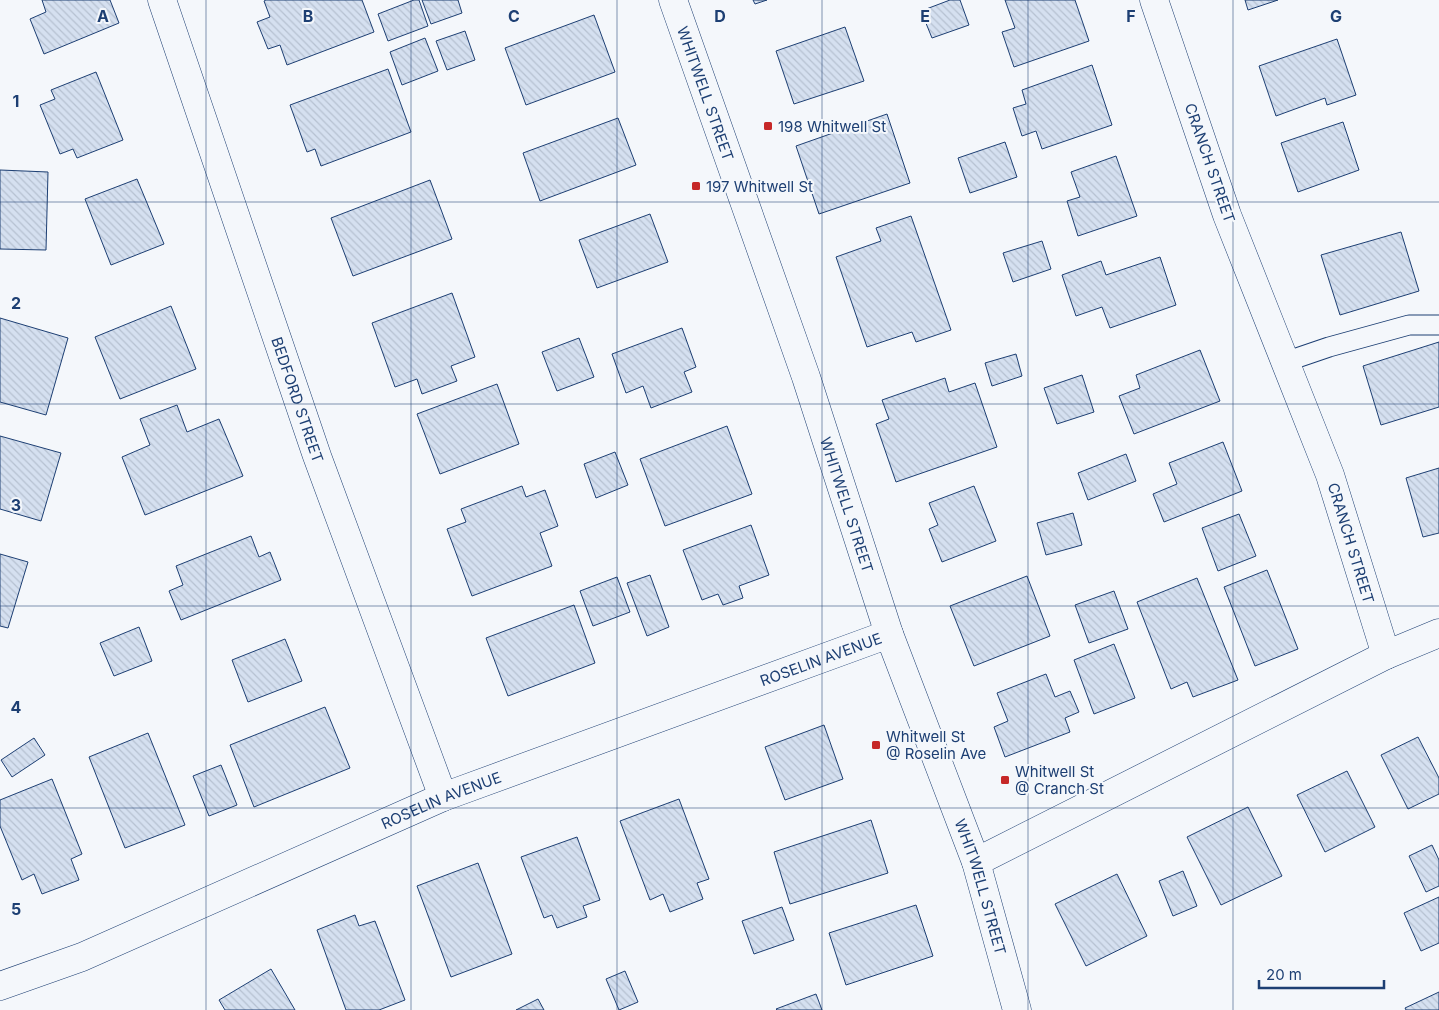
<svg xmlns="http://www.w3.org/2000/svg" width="1439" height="1010" viewBox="0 0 1439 1010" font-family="Inter,sans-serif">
<defs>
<pattern id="building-back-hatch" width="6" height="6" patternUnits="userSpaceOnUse" patternTransform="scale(1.25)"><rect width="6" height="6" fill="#d5e0f0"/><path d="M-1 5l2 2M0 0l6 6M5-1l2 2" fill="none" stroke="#b6c1d1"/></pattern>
</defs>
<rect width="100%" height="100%" fill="#f4f7fb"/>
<!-- building -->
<path fill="url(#building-back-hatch)" stroke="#1d3f73" d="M 42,0 L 110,0 L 119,23 L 44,54 L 30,19 L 46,12 Z
M 362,0 L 374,32 L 287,65 L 280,45 L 268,49 L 257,22 L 270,17 L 264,1 L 266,0 Z
M 414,0 L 419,0 L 428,26 L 388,41 L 378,14 Z
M 422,0 L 458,0 L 462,13 L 431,24 Z
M 753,0 L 767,0 L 755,4 Z
M 950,0 L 960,0 L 969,25 L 932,38 L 921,11 Z
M 1005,0 L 1075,0 L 1089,41 L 1014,67 L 1002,32 L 1015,28 Z
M 1245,0 L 1278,0 L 1248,10 Z
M 594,15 L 615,72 L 526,105 L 505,48 Z
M 845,27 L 864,81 L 794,104 L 776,51 Z
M 465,31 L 475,60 L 447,70 L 436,41 Z
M 425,38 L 438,71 L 402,85 L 390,52 Z
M 1337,39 L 1356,95 L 1327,105 L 1325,98 L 1276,116 L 1259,66 Z
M 1092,65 L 1112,125 L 1042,149 L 1036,131 L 1022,136 L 1013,108 L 1026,104 L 1022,90 Z
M 388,69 L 411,132 L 321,166 L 315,149 L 307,152 L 290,105 Z
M 96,72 L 123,140 L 77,158 L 73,149 L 60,154 L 40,105 L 55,99 L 51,90 Z
M 887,114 L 910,183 L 819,214 L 796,146 Z
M 618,118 L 636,165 L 540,201 L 523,153 Z
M 1343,122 L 1359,170 L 1298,192 L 1281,143 Z
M 1005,142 L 1017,177 L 970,193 L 958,158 Z
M 1116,156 L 1137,216 L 1078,236 L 1067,201 L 1080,197 L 1071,172 Z
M 0,170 L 48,172 L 46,250 L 0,249 Z
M 137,179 L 164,244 L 111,265 L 85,199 Z
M 430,180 L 452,239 L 353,276 L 331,218 Z
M 650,214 L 668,262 L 597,288 L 579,240 Z
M 911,216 L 951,330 L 916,342 L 912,332 L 867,347 L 836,257 L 881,241 L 876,228 Z
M 1401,232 L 1419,291 L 1340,315 L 1321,255 Z
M 1042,241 L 1051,269 L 1013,282 L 1003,253 Z
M 1160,257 L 1176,305 L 1110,328 L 1102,307 L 1076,316 L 1062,275 L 1101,261 L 1106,275 Z
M 452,293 L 475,357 L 451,366 L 457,381 L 422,394 L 417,379 L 395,387 L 372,323 Z
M 171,306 L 196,369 L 120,399 L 95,337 Z
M 0,318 L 68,338 L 46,415 L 0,402 Z
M 682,328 L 696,367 L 684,372 L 692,392 L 651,408 L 643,386 L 626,393 L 612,354 Z
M 579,338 L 594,377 L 557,391 L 542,352 Z
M 1439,342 L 1439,407 L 1381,425 L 1363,366 Z
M 1200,350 L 1220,401 L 1134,434 L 1119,396 L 1140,388 L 1136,375 Z
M 1016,354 L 1022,376 L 992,386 L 985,363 Z
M 1082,375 L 1094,412 L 1057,424 L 1044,388 Z
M 945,378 L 949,392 L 975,383 L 997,447 L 896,482 L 876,424 L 889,419 L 882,400 Z
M 497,384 L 519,444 L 440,474 L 417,414 Z
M 177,405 L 187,432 L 219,419 L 243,476 L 145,515 L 122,457 L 150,445 L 140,419 Z
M 727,426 L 752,494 L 665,526 L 640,459 Z
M 0,436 L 61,453 L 41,521 L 0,509 Z
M 1223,442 L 1242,491 L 1164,522 L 1153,494 L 1177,484 L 1169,463 Z
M 615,452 L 628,485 L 596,498 L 584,464 Z
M 1126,454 L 1136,481 L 1088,500 L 1078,473 Z
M 1439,468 L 1439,533 L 1423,537 L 1406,478 Z
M 522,486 L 526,497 L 545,490 L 558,526 L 540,533 L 552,566 L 472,596 L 447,529 L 466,522 L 461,509 Z
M 974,486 L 996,541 L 942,562 L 929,529 L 938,525 L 929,503 Z
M 1073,513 L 1082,545 L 1046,555 L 1037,523 Z
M 1239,514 L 1256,556 L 1218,571 L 1202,528 Z
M 751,525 L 769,575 L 739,586 L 743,598 L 723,605 L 718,594 L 702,600 L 683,550 Z
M 251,536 L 259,557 L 270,552 L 281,580 L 181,620 L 169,591 L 183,585 L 176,566 Z
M 0,554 L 28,562 L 8,628 L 0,626 Z
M 1267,570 L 1298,649 L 1255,666 L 1224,587 Z
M 650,575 L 669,627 L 647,636 L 627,583 Z
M 1027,576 L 1050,636 L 974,666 L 950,606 Z
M 617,577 L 630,612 L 593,626 L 580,591 Z
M 1197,578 L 1238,680 L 1193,697 L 1187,682 L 1171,689 L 1137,602 Z
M 1114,591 L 1128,629 L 1089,643 L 1075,605 Z
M 574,605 L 595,663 L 508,696 L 486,638 Z
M 139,627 L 152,661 L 114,676 L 100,643 Z
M 285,639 L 302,681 L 248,702 L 232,660 Z
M 1114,644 L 1135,698 L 1094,714 L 1074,660 Z
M 1046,674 L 1055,697 L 1070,691 L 1079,712 L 1065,718 L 1070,732 L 1005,757 L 994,727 L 1008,721 L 997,693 Z
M 325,707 L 350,768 L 254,807 L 230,745 Z
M 824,725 L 843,779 L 785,800 L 765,747 Z
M 148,733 L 185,825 L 125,848 L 89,757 Z
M 1418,737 L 1439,778 L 1439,794 L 1408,809 L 1381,755 Z
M 34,738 L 45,755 L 12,777 L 1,760 Z
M 221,765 L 237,805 L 209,816 L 193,776 Z
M 1347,771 L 1375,827 L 1325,852 L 1297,795 Z
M 52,779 L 82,854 L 71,859 L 79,880 L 42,894 L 34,874 L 22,880 L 0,826 L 0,800 Z
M 679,799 L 709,879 L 697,883 L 703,899 L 670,912 L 663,894 L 650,900 L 620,821 Z
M 1248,807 L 1282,876 L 1221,905 L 1187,837 Z
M 871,820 L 888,873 L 790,904 L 774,852 Z
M 577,837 L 600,900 L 583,906 L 587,917 L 557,928 L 552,915 L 544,918 L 521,857 Z
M 1432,845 L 1439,860 L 1439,886 L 1426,892 L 1409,856 Z
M 478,863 L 512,954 L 451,977 L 417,886 Z
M 1183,871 L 1197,906 L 1173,916 L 1159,881 Z
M 1117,874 L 1147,936 L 1086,966 L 1055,904 Z
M 1439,897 L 1439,943 L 1421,951 L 1404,913 Z
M 916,905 L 933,956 L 846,985 L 829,933 Z
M 782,907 L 794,940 L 754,954 L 742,921 Z
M 355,915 L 359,926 L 375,921 L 405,1000 L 379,1010 L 346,1010 L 317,930 Z
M 271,969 L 295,1010 L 225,1010 L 219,1000 Z
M 625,971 L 638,1002 L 619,1010 L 606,979 Z
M 1439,992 L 1439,1010 L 1406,1010 L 1405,1008 Z
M 816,994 L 822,1010 L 777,1010 L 776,1009 Z
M 538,999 L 544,1010 L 516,1010 Z"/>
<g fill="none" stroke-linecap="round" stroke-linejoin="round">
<!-- lane casing -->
<g stroke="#1d3f73" stroke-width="21">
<path id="lane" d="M 1285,362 L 1329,347 L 1409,325 L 1439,325"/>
</g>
<!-- street casing -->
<g stroke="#1d3f73" stroke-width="29">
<g id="street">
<path id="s1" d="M 162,0 L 317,456 L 443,797"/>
<path d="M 1386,655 L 1439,633"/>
<path d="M 976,862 L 1386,655 L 1330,475 L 1227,215 L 1154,0"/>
<path id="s2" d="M 0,986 L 82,957 L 443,797 L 889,634"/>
</g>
</g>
<!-- secondary casing -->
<g stroke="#1d3f73" stroke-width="29">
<g id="secondary">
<path id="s3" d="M 673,0 L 806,377 L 889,634 L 976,862 L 1017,1010"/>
</g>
</g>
<!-- lane -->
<use href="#lane" stroke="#f4f7fb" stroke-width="19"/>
<!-- street -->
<use href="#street" stroke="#f4f7fb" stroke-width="28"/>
<!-- secondary -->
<use href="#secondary" stroke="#f4f7fb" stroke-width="28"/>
</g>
<!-- grid -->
<path fill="none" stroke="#1d3f73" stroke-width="1" stroke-opacity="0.55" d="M 206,0 L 206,1010M 411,0 L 411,1010M 617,0 L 617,1010M 822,0 L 822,1010M 1028,0 L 1028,1010M 1233,0 L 1233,1010M 0,202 L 1439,202M 0,404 L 1439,404M 0,606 L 1439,606M 0,808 L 1439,808"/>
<!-- markers -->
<g fill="#c62828" stroke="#f4f7fb" stroke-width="2">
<rect x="763" y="121" width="10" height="10" rx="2.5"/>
<rect x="691" y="181" width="10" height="10" rx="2.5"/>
<rect x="871" y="740" width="10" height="10" rx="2.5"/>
<rect x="1000" y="775" width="10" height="10" rx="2.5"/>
</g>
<g text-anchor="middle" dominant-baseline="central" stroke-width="4" stroke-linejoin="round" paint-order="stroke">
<!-- street labels -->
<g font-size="15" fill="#1d3f73" stroke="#f4f7fb">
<text stroke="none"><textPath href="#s3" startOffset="99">WHITWELL STREET</textPath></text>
<text transform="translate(1210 163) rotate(71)">CRANCH STREET</text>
<text stroke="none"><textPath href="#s1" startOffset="422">BEDFORD STREET</textPath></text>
<text stroke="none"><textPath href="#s3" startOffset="534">WHITWELL STREET</textPath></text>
<text transform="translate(1351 543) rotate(73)">CRANCH STREET</text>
<text stroke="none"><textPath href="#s2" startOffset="884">ROSELIN AVENUE</textPath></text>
<text stroke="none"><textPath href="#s2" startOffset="479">ROSELIN AVENUE</textPath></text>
<text stroke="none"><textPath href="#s3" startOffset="939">WHITWELL STREET</textPath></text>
</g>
<!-- poi labels -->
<g font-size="15" fill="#1d3f73" stroke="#f4f7fb" text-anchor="start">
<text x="778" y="126">198 Whitwell St</text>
<text x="706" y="186">197 Whitwell St</text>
<text x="886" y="736">Whitwell St<tspan x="886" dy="17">@ Roselin Ave</tspan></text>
<text x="1015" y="771">Whitwell St<tspan x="1015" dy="17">@ Cranch St</tspan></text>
</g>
</g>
<g font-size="16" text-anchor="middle" font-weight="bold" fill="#1d3f73" stroke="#f4f7fb" stroke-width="4" stroke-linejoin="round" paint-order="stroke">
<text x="103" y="22">A</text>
<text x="308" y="22">B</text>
<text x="514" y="22">C</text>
<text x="720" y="22">D</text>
<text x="925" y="22">E</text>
<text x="1131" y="22">F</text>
<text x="1336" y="22">G</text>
<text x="16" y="107">1</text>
<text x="16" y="309">2</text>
<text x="16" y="511">3</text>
<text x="16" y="713">4</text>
<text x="16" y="915">5</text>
</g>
<!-- scale -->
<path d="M1259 980v8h125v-8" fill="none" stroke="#1d3f73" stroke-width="2.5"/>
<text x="1266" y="980" font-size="15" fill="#1d3f73" stroke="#f4f7fb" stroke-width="4" paint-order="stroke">20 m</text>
</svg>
